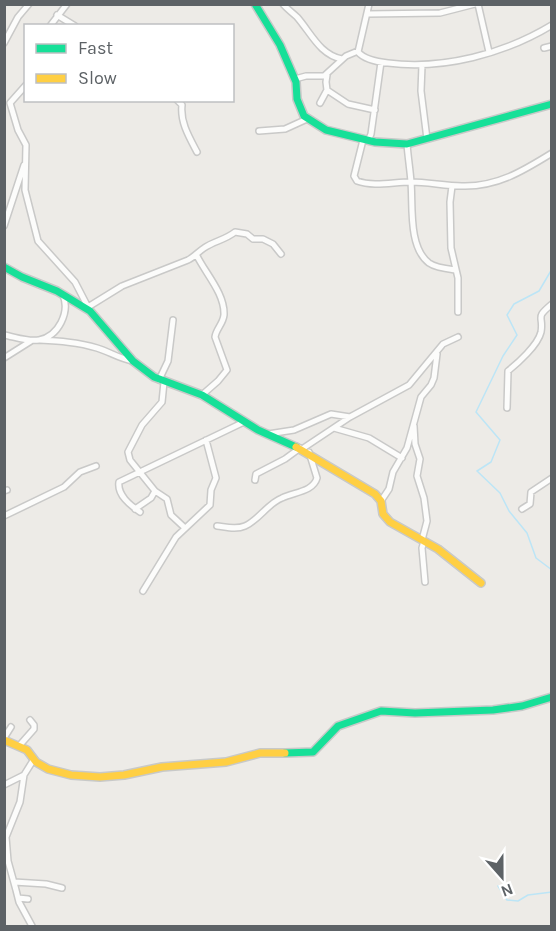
<svg xmlns="http://www.w3.org/2000/svg" width="556" height="931" viewBox="0 0 556 931" font-family="Karla,sans-serif">
<rect width="100%" height="100%" fill="#edebe7"/>
<g fill="none" stroke-linecap="round" stroke-linejoin="round">
<!-- stream -->
<path stroke="#bce5f6" stroke-width="1.5" d="M 552,269 L 539,291 L 514,304 L 507,315 L 517,335 L 503,356 L 476,412 L 500,440 L 491,462 L 477,471 L 500,493 L 509,511 L 527,533 L 536,558 L 552,570
M 498,886 L 507,900 L 518,901 L 528,895 L 552,892"/>
<!-- street casing -->
<g stroke="#c9c9c8" stroke-width="8">
<path id="street" d="M 283,4 C 287,9 293,13 297,17 C 311,33 320,55 342,59
M 369,4 L 358,52 C 365,60 378,62 388,63 C 443,70 504,54 552,25
M 478,4 L 489,52
M 367,14 L 440,13 L 475,4
M 57,15 L 75,26
M 50,26 L 67,4
M 4,43 L 18,17 L 29,4
M 544,48 L 552,46
M 422,65 L 421,91 L 427,139
M 295,79 L 306,76 L 324,76 L 346,56 L 358,51
M 26,85 L 10,103 L 18,130 L 26,145 L 25,190 L 38,241 L 75,282 L 90,311
M 327,90 L 348,104 L 375,110
M 177,100 L 182,105 C 180,122 189,137 197,152
M 320,103 L 327,90 L 326,82 L 327,75
M 259,131 L 285,129 L 307,119
M 363,140 L 354,176 L 357,181 C 374,187 393,182 411,182 C 428,182 445,186 462,186 C 497,187 523,171 552,153
M 368,141 L 371,134 L 381,62
M 407,144 C 408,157 410,169 411,182 C 413,205 408,247 429,263 C 436,268 448,269 456,270
M 452,186 L 450,202 L 451,248 L 458,278 L 458,312
M 4,226 L 24,165
M 197,256 C 206,274 225,294 224,315 C 223,324 216,329 215,337 L 227,370 L 218,381 L 202,395
M 88,307 L 122,286 L 188,260 C 194,257 198,252 204,248 C 214,241 225,240 235,232 L 247,234 L 253,239 L 263,239 L 273,244 L 281,254
M 4,335 C 15,337 28,342 39,340 C 59,336 70,312 63,295
M 39,340 C 58,341 78,342 97,348 C 110,352 120,359 133,361
M 4,358 L 31,341
M 159,380 L 168,361 L 173,320
M 507,408 L 508,371 C 518,363 538,345 541,332 C 544,315 534,319 552,304
M 414,426 L 415,444 L 420,459 L 417,476 L 424,498 L 427,521 L 422,540
M 334,428 L 369,438 L 402,458
M 268,434 L 294,430 L 331,414 L 350,417
M 302,449 L 350,417 L 409,385 L 443,344 L 458,337
M 255,480 L 256,474 L 285,459 L 300,448
M 4,491 L 7,490
M 155,491 L 167,499 L 171,515 L 185,528
M 381,501 L 389,489 L 393,472 L 407,448 L 421,397 L 431,385 L 434,378 L 437,354
M 135,509 L 151,498 L 155,491 L 130,460 L 128,452 L 142,425 L 162,402 L 164,382
M 522,509 L 530,504 L 531,492 L 552,478
M 140,512 C 130,505 117,495 119,482 L 244,422
M 4,516 L 64,487 L 80,472 L 96,466
M 217,526 C 226,527 236,530 245,526 C 259,520 268,503 282,498 C 294,492 313,492 317,478 L 309,452
M 424,541 L 422,548 L 425,582
M 143,591 L 176,537 L 210,505 L 211,490 L 216,478 L 206,440
M 4,738 L 11,727
M 19,746 L 34,729 L 34,725 L 30,720
M 4,785 L 24,775
M 14,882 L 46,884 L 62,888
M 18,898 L 28,899
M 32,926 L 19,902 L 16,890 L 8,861 L 6,837 L 20,802 L 24,775 L 34,759"/>
</g>
<!-- fast casing -->
<g stroke="#c8c9c8" stroke-width="10">
<path id="fast" d="M 255,4 L 280,45 L 296,82 L 297,99 L 304,116 L 326,130 L 375,142 L 407,144 L 552,104
M 4,267 L 22,277 L 57,291 L 90,311 L 133,361 L 154,377 L 202,395 L 258,430 L 296,447
M 285,753 L 313,752 L 338,726 L 381,711 L 415,713 L 493,710 L 522,706 L 552,697"/>
</g>
<!-- slow casing -->
<g stroke="#c8c9c8" stroke-width="10">
<path id="slow" d="M 296,447 L 375,494 L 381,501 L 383,514 L 390,522 L 438,549 L 481,583
M 4,740 L 27,750 L 36,762 L 48,769 L 71,775 L 100,777 L 124,775 L 162,767 L 226,762 L 260,753 L 285,753"/>
</g>
<!-- street -->
<use href="#street" stroke="#fcfcfb" stroke-width="5"/>
<!-- fast -->
<use href="#fast" stroke="#16e098" stroke-width="7"/>
<!-- slow -->
<use href="#slow" stroke="#ffcf43" stroke-width="7"/>
</g>
<!-- border -->
<rect width="556" height="931" fill="none" stroke="#5d6266" stroke-width="12"/>
<!-- legend -->
<rect x="24" y="24" width="210" height="78" fill="#ffffff" stroke="#bec0c2" stroke-width="1.5"/>
<rect x="36" y="44" width="30" height="9" fill="#16e098" stroke="#bec0c2" stroke-width="1.5"/>
<text x="78" y="54" font-size="18" fill="#5d6266">Fast</text>
<rect x="36" y="74" width="30" height="9" fill="#ffcf43" stroke="#bec0c2" stroke-width="1.5"/>
<text x="78" y="84" font-size="18" fill="#5d6266">Slow</text>
<!-- north arrow -->
<g transform="translate(502 877) rotate(159)" stroke="#ffffff" stroke-width="4.5" paint-order="stroke">
<path d="M0-4.5L10 22L0 15L-10 22Z" fill="#5d6266"/>
<text y="-9" font-size="16" font-weight="bold" text-anchor="middle" fill="#5d6266">N</text>
</g>
</svg>
